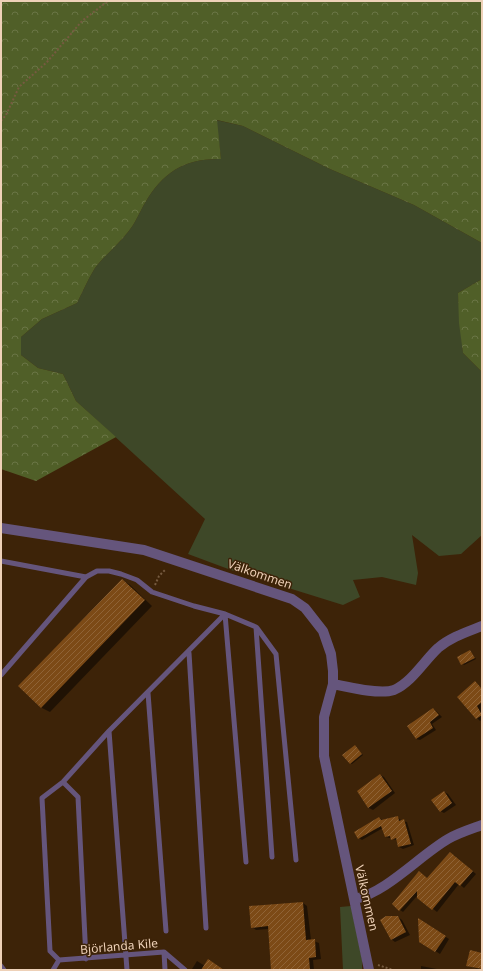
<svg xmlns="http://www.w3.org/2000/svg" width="483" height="971" viewBox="0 0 483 971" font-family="'Noto Sans',sans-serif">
<defs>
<pattern id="forest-crowns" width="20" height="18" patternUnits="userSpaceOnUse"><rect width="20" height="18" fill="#505f28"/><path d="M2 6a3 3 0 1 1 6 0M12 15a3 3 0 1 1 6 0" fill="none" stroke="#6a7545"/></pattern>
<pattern id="building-hatch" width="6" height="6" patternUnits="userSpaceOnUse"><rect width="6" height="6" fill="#7c4a16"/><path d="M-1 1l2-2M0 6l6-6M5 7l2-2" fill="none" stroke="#8f6336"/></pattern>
</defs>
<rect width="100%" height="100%" fill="#3d2308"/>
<!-- grass -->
<path fill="#3e4828" d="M 216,120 L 243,126 L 330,169 L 414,205 L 482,243 L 482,279 L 458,293 L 463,353 L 482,372 L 482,535 L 461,554 L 439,556 L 412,535 L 418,573 L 416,585 L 382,577 L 353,580 L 360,597 L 343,605 L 231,570 L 188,554 L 205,519 L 76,401 L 63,374 L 38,368 L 21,355 L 21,337 L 42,319 L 77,303 C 83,291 88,279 95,268 C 105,255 118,245 128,232 C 135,224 139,213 145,203 C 163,172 185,158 221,159 Z
M 351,906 L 362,959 L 362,970 L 343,970 L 340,907 Z"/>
<!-- forest -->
<path fill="url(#forest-crowns)" d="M 1,1 L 482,1 L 482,243 L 414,205 L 330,169 L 243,126 L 217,120 L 221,159 C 185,158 163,172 145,203 C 139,213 135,224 128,232 C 118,245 105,255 95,268 C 88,279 83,291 77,303 L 42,319 L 21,337 L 21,355 L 38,368 L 63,374 L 76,401 L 116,437 L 36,481 L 1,469 Z
M 482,279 L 482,372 L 463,353 L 459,323 L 458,293 Z"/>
<!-- shadow -->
<path fill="#0007" d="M 122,580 L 130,585 L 152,606 L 50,712 L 42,708 L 20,686 Z
M 470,651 L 476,659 L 464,665 L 458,658 Z
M 475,683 L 482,688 L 481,708 L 482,719 L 480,721 L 477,718 Z
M 434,709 L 442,717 L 432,724 L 436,730 L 420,740 L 416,739 Z
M 355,746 L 363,755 L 352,764 L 350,763 Z
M 380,775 L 384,777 L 395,793 L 373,810 L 369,808 L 358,791 Z
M 444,792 L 448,794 L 456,805 L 444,813 L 440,811 Z
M 397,817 L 402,821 L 407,822 L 414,845 L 403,849 L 399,847 L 397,840 L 386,837 L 383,828 L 362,840 L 359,838 L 379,818 L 383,820 Z
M 454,855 L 476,874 L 464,888 L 459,884 L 437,912 L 417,896 L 403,912 L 400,910 L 428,879 Z
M 303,903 L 307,906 L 311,940 L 319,943 L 321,959 L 313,960 L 314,970 L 273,970 L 269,929 L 256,930 L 252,927 Z
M 398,917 L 402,920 L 410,935 L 395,942 L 391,939 Z
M 419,920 L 449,939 L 440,954 L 420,941 Z
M 482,954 L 482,970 L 468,966 Z
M 197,961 L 205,966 L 223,970 L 194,970 L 192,969 Z
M 421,966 L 442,970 L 421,970 Z"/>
<!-- building -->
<path fill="url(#building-hatch)" d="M 122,579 L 145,600 L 41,708 L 18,686 Z
M 470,650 L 475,658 L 461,665 L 457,657 Z
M 475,681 L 482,689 L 482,702 L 477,706 L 482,715 L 476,719 L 457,697 Z
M 433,708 L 439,715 L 430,722 L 433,728 L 416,739 L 407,726 Z
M 355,745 L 362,754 L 350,764 L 342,755 Z
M 380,774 L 392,791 L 368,808 L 357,791 Z
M 444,791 L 452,803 L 440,812 L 431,800 Z
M 398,816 L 399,821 L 404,819 L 411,844 L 398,847 L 396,838 L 391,840 L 390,836 L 385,837 L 381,826 L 358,839 L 354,832 L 379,817 L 381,820 Z
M 450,852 L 473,871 L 460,886 L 455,882 L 432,910 L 417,898 L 417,891 L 399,911 L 392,904 L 419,871 L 427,878 Z
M 303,902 L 306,940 L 315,939 L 316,957 L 309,958 L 310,970 L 271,970 L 268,926 L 251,928 L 249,906 Z
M 386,916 L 398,916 L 406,932 L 391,940 L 380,920 Z
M 418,918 L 446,936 L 435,952 L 419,942 Z
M 470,950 L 482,953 L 482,969 L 466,966 Z
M 208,959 L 224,970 L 201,970 Z"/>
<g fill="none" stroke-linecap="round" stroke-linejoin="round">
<!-- path -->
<path stroke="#765b40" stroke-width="2" stroke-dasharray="2 2" stroke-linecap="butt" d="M 1,121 L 6,115 L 19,87 L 47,62 L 82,21 L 108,1
M 155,585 L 159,576 L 166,569
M 378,965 L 393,970"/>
<!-- lane -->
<path stroke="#65557c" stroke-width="5" d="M 1,561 L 86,577 L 1,675
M 86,577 L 97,571 L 109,571 L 121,574 L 137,580 L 152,592 L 194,606 L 225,614 L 246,862
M 257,628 L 276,654 L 296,860
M 189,653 L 206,928
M 148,693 L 166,931
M 109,731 L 127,970
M 63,782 L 78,797 L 86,959
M 164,952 L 165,970
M 59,960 L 50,951 L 42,798 L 63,782 L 109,731 L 225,614 L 256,627 L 272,857
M 1,966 L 4,970
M 53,970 L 59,960 L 164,952 L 185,970"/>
<!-- street -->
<path stroke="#65557c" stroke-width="10" d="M 1,528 L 144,550 L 292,599 L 305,608 L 323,631 L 331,654 L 333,671 L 333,684 L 324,717 L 324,756 L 369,970
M 333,684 C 348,687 379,695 394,690 C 412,682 424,661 438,648 C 451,637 467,632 482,626
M 355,899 C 387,892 419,856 448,839 C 458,833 471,829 482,825"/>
</g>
<g text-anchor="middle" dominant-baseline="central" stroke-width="3" stroke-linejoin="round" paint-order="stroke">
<!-- street labels -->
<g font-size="12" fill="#eed1b8" stroke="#3d2308">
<text transform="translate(260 574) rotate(19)">Välkommen</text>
<text transform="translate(367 898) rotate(77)">Välkommen</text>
<text transform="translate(119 946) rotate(-5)">Björlanda Kile</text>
</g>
</g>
<!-- border -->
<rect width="483" height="971" fill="none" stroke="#eed1b8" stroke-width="4"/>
</svg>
